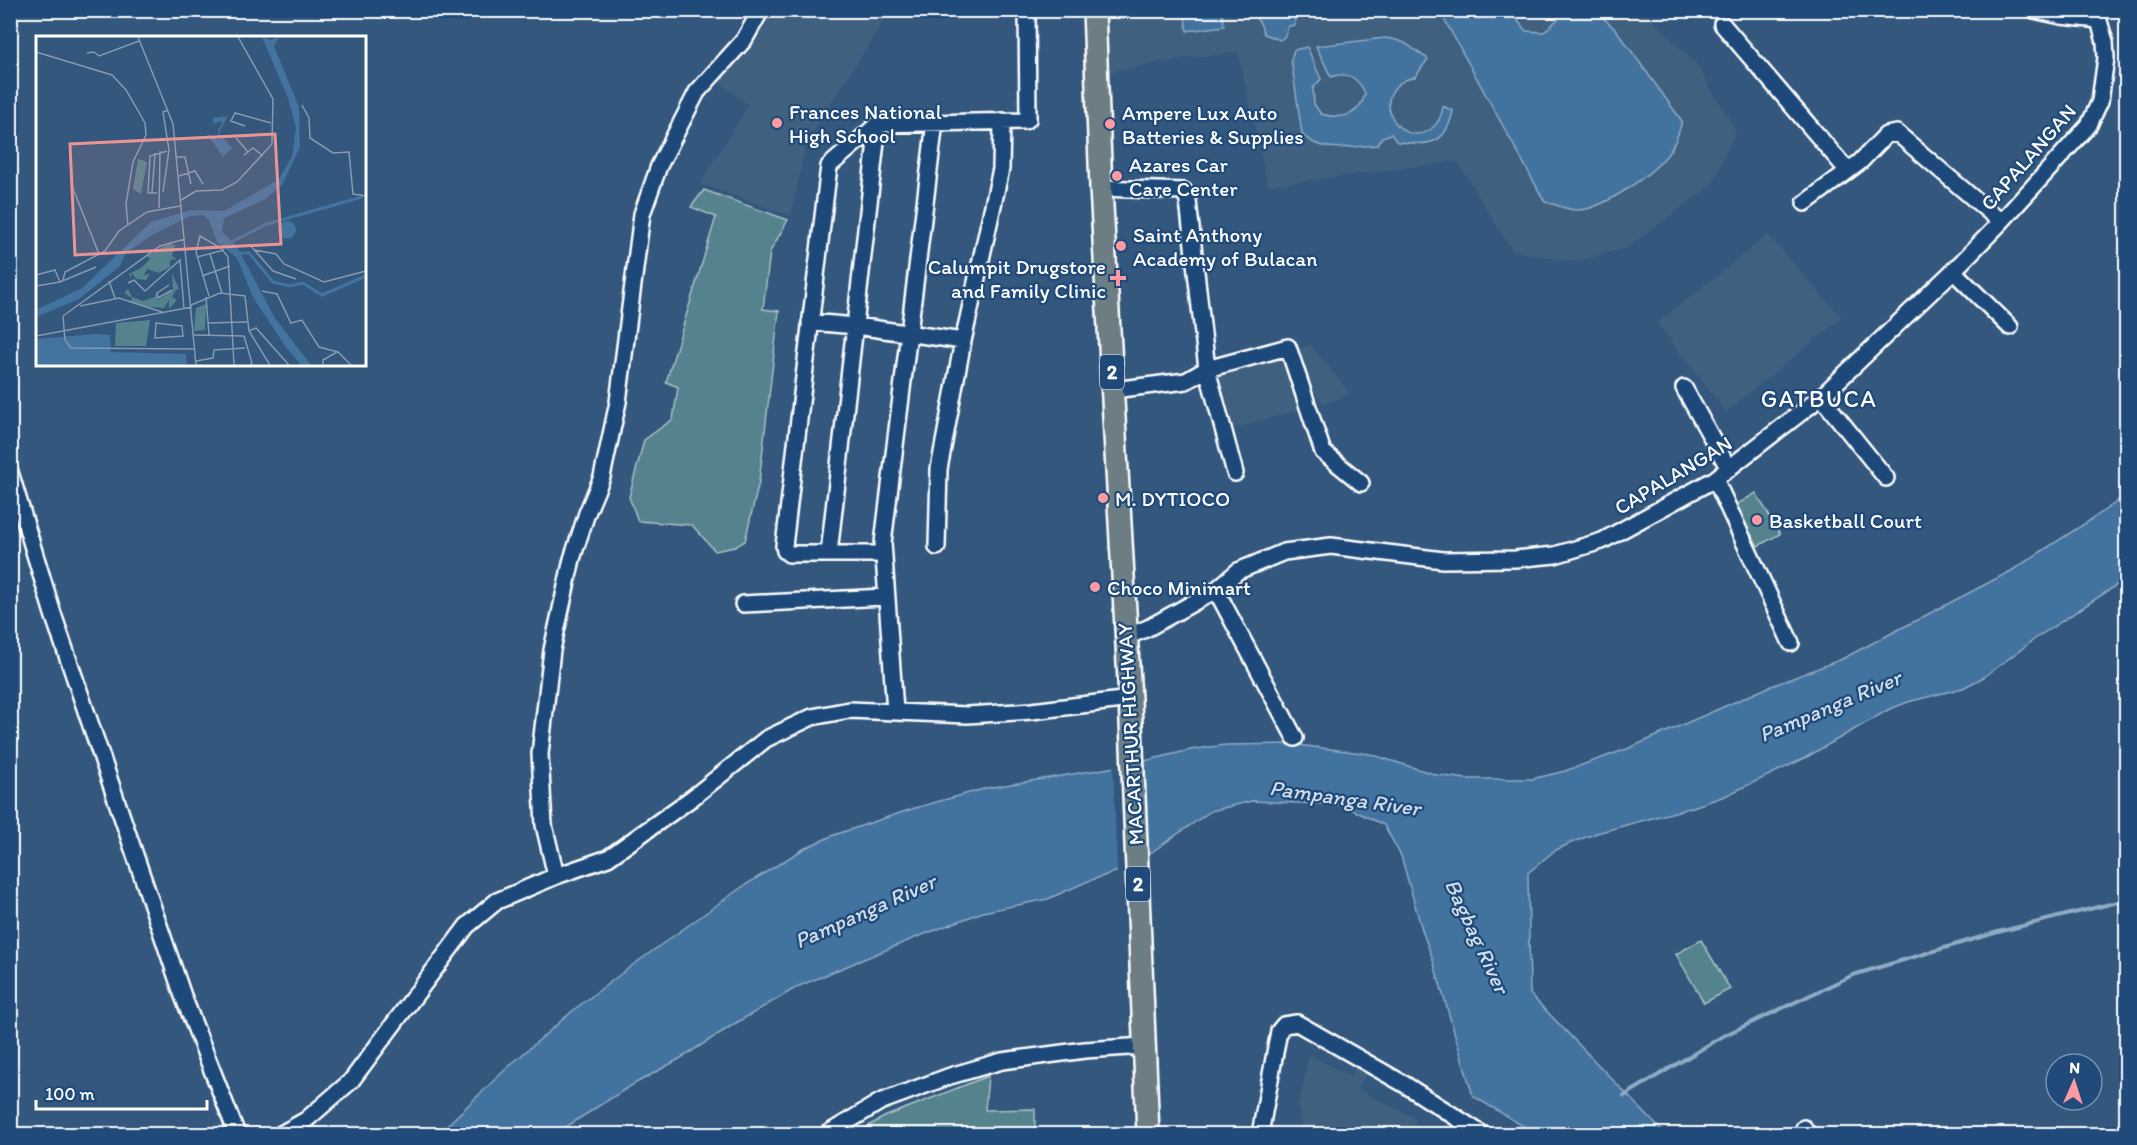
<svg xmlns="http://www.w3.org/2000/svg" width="2137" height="1145" viewBox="0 0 2137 1145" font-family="Itim,sans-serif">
<rect width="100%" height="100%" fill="#33577d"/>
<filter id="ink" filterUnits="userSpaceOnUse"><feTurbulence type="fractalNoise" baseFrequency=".0167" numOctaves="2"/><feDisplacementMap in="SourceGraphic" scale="12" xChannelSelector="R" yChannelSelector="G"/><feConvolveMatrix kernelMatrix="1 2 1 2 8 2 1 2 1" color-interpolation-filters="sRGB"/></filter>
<g filter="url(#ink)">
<!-- built -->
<path fill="#41607f" d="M 773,11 L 890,11 L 806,142 L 791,216 L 700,184 L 748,105 L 719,82 Z
M 1101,11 L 1644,11 L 1697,65 L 1736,131 L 1712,185 L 1626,248 L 1576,262 L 1512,251 L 1457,161 L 1268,186 L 1238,53 L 1191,57 L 1103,73 Z
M 1768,235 L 1842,318 L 1726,412 L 1657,323 Z
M 1310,344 L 1350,393 L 1325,404 L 1315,394 L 1309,399 L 1294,350 Z
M 1286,350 L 1304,408 L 1233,429 L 1218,366 Z
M 1309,1054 L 1350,1077 L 1357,1065 L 1368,1071 L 1357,1089 L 1415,1118 L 1417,1134 L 1301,1134 L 1299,1104 Z"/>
<!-- green -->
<path fill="#54838d" stroke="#aac1c6" stroke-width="1.5" d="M 704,190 L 788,220 L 770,252 L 763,309 L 779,311 L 759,482 L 745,541 L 735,547 L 715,551 L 692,525 L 638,521 L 629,497 L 644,440 L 673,419 L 678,387 L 666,382 L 716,217 L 691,207 Z
M 1756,493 L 1780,534 L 1758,546 L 1734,506 Z
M 1701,940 L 1730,989 L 1704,1003 L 1676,954 Z
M 988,1076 L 985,1110 L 1035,1109 L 1035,1134 L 855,1134 L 884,1117 Z"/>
<!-- water -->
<path fill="#43739f" stroke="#8eabc5" stroke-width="1.5" d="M 1184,11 L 1222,11 L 1224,26 L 1187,31 Z
M 1250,11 L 1295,11 L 1295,25 L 1289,26 L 1284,37 L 1280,40 L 1264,34 L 1260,23 Z
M 1441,11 L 1510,11 L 1526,31 L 1544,32 L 1558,19 L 1557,11 L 1596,11 L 1617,31 L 1682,121 C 1679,133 1675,145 1667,155 C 1652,174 1601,211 1577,210 C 1567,210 1555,204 1545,202 L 1444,19 Z
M 1385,38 C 1409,41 1410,48 1428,59 L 1415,77 C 1364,88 1398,152 1431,129 C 1439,123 1442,116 1443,106 L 1453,111 C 1445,147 1429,145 1397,142 L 1391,134 L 1382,137 L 1378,145 C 1353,146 1321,155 1302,134 L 1291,59 L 1294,50 L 1307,47 L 1321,79 L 1313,88 L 1314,104 L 1321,114 C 1342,120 1360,116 1365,93 C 1358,78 1348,71 1331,77 L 1316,46 Z
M 2126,492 L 2126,579 L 2039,636 L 1984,677 L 1963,688 L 1908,702 L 1888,710 L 1805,758 L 1725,796 L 1693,807 L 1597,833 L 1571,843 L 1554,851 L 1528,873 L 1530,994 L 1665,1134 L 1536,1134 L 1473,1096 L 1432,957 L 1423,933 L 1401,856 L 1384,825 L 1342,805 L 1252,801 L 1211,811 L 1130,867 L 1086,882 L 1048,899 L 983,912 L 917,937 L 799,986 L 736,1023 L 681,1058 L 627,1088 L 555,1134 L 438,1134 L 508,1067 L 576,1008 L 630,967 L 742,887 L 805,848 L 834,835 L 915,808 L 987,788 L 1128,765 L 1190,750 L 1225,745 L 1290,744 L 1370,754 L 1437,775 L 1466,779 L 1532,779 L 1565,771 L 1627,749 L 1769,687 L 1842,659 L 2011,571 L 2092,519 L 2115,503 Z"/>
<!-- pier -->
<path fill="#33577d" d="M 1127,762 L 1132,869 L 1117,874 L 1113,764 Z"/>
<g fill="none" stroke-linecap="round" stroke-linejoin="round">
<!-- stream -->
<path stroke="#8eabc5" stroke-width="4" d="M 1624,1096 L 1723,1036 L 1853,975 L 1998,932 L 2126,900"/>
<!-- minor casing -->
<g stroke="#fff" stroke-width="20">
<path id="minor" d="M 2034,10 L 2061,16 L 2099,20
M 1722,24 L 1848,171
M 1101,188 L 1184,191 L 1188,201 L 1207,369 L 1235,473
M 1805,203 L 1860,162 L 1886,135 L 1897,133 L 2001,222
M 1953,271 L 2010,327
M 810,322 L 856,326 L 963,341
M 1684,388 L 1729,469
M 1113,390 L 1186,381 L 1207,369 L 1288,347 L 1323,452 L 1361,483
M 1821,397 L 1886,478
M 10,472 L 53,614 L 183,996 L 237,1134
M 1715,479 L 1791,643
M 937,547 L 939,469 L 963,341 L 1001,169 L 1002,121
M 829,553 L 878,124
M 883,554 L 789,554 L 785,551 L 784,546 L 829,166 L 878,124 L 1024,121 L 1028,119 L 1027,10
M 1216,590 L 1295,738
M 743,604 L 885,597
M 1126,637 L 1148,628 L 1216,590 L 1238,571 L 1284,552 L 1331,546 L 1443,560 L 1515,559 L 1555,555 L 1602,541 L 1715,479 L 1821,397 L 1953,271 L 2001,222 L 2089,125 L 2100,101 L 2106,58 L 2105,42 L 2096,10
M 895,711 L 883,543 L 935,122
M 556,876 L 544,825 L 540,754 L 552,650 L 572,559 L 587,513 L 602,477 L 618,402 L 642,214 L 659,166 L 697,92 L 744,40 L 761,10
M 1804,1128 L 1808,1134
M 281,1134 L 306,1120 L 351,1081 L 467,926 L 497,901 L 556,876 L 608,858 L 692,798 L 766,739 L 812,717 L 849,710 L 967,715 L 1032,711 L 1130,699
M 827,1134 L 880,1102 L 950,1076 L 1002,1061 L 1085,1050 L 1144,1046
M 1260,1134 L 1279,1031 L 1284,1025 L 1297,1023 L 1404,1084 L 1482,1134"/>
</g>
<!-- highway casing -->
<g stroke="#fff" stroke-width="26">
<path id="highway" d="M 1094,10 L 1101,188 L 1130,699 L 1148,1134"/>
</g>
<!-- minor -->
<use href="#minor" stroke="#1f4a7a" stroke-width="15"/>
<!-- highway -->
<use href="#highway" stroke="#6c7e84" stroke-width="21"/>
</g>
</g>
<!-- markers -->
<g fill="#ff9aa2" stroke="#1f4a7a" stroke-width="2">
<circle cx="777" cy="123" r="6"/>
<circle cx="1110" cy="124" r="6"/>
<circle cx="1117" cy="176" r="6"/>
<circle cx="1121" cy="246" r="6"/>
<path d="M1115 269h6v6h6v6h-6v6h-6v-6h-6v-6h6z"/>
<circle cx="1103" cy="498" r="6"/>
<circle cx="1757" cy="520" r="6"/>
<circle cx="1095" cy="587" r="6"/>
</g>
<g text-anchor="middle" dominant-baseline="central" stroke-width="4.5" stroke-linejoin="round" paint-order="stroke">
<!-- shield labels -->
<g fill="#1f4a7a" stroke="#bcc9d7" stroke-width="1.5">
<rect x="1100" y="355" width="24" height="34" rx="4.5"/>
<rect x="1126" y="867" width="24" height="34" rx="4.5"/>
</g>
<g font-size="20" font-weight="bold" fill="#fff">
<text x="1112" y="372">2</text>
<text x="1138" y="884">2</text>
</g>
<!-- poi labels -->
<g font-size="21" fill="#fff" stroke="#1f4a7a" text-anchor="start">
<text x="789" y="111">Frances National<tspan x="789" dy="24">High School</tspan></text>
<text x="1122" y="112">Ampere Lux Auto<tspan x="1122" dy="24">Batteries &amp; Supplies</tspan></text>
<text x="1129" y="164">Azares Car<tspan x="1129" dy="24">Care Center</tspan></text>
<text x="1133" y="234">Saint Anthony<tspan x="1133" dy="24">Academy of Bulacan</tspan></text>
<text x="1106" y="266" text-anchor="end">Calumpit Drugstore<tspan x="1106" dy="24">and Family Clinic</tspan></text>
<text x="1115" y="498">M. DYTIOCO</text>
<text x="1769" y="520">Basketball Court</text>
<text x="1107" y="587">Choco Minimart</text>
</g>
<!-- street labels -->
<g font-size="21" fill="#fff" stroke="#1f4a7a">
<text transform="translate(2028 157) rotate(-49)">CAPALANGAN</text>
<text transform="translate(1673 475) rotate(-31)">CAPALANGAN</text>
<text transform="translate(1130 734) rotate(-93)">MACARTHUR HIGHWAY</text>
</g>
<!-- water labels -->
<g font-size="22" font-style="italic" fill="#d0dce7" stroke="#1f4a7a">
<text transform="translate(1830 706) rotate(-23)">Pampanga River</text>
<text transform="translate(1345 798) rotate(8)">Pampanga River</text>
<text transform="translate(865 911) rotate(-24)">Pampanga River</text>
<text transform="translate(1477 936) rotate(65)">Bagbag River</text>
</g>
<!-- quarter labels -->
<g font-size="24" letter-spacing="1.5" fill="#fff" stroke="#1f4a7a">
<text x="1819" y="398">GATBUCA</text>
</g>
</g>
<!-- overview -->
<g transform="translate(36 36)">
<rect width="330" height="330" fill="#33577d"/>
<path d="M 102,123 L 111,126 L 105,158 L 97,153 ZM 134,207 L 139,210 L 136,220 L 141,223 L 134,224 L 134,231 L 123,237 L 111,233 L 108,239 L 114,238 L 110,244 L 100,243 L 96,237 L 95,242 L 93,238 L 105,232 L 114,223 L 111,220 ZM 136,237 L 143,253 L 140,254 L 136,261 L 141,264 L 133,273 L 133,264 L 128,272 L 115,271 L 95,266 L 96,262 L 88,257 L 92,253 L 96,261 L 107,265 L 119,261 L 119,256 L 122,264 L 137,254 ZM 170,268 L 169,294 L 158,295 L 160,272 ZM 114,284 L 110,310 L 79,310 L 80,287 Z" fill="#54838d"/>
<path d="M 226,1 L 235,4 L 243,1 L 238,10 L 263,71 L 264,111 L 246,149 L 228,164 L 188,182 L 186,196 L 200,209 L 239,282 L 275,329 L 265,329 L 249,310 L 217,261 L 201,222 L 181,206 L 173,184 L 167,179 L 154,180 L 116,199 L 90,217 L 84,230 L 43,263 L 0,281 L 0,274 L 46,252 L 115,186 L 155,174 L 188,175 L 242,144 L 256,121 L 260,92 L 252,62 ZM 192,80 L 183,97 L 196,112 L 187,121 L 171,98 L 183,104 L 182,94 L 186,88 L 184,85 L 177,88 L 177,82 ZM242 194a9 9 0 1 1 18 0a9 9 0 1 1-18 0ZM 59,298 L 74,299 L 75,316 L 150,318 L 151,329 L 0,329 L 0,303 Z" fill="#43739f"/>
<path fill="none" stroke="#43739f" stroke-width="3" d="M 195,206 L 231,188 L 326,161M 204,217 L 213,217 L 237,246 L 254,250 L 267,247 L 286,259 L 330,240"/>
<path fill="none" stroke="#859ab1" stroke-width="1.5" d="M 102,1 L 137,88 L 160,329M 0,16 L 76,39 L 90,54 L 109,87 L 110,99 L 97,126 L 90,168 L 92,190M 51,17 L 58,16 L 63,20 L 103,5M 266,69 L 273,82 L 274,102 L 297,117 L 313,116 L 317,158 L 330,160M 209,90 L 195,85 L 199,77 L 235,87M 200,102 L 212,116M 208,119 L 217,112 L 227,120M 141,121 L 149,121 L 155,148M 143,140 L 159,135 L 167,148M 36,150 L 63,218M 127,156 L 133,114 L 127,76 L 132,74M 116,157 L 119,117M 121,157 L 112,157 L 114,120 L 131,115M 145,164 L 160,155 L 186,154 L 201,146 L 236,108 L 237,63 L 202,1M 123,172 L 124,115M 213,208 L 237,235 L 260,243M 219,214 L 240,218 L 248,228 L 288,246 L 330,235M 174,218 L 186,257M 161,221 L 188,214M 0,239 L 19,234 L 24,246M 166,240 L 194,230M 27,244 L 29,236 L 69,215 L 83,195 L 111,176 L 144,170M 73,245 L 79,262M 92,247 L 98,244 L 109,255 L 144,224 L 148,273M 133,249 L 121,257 L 122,262 L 136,254M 0,250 L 24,246 L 60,231M 226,255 L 241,258 L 255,287 L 266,284 L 283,311 L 302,316 L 315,329M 173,260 L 160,216 L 164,200 L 185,212 L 192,221 L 198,329M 170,261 L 173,299M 155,269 L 184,257 L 209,260 L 213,295 L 234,329M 44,270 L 83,262 L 126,276M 27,280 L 29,304 L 35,312 L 158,313M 27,280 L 124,210 L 149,203M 120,287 L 146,290 L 147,300 L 119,302 ZM 172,287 L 211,286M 213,295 L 220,292 L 253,329M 158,299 L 208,300M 0,300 L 156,271M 208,300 L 216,327 L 214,329M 160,325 L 177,322 L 178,314 L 209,312M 287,329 L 287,324 L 301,316"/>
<path fill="#ea9494" fill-opacity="0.15" stroke="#ea9494" stroke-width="3" d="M 239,98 L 245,208 L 39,219 L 34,108 Z"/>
<rect width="330" height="330" fill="none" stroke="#fff" stroke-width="3"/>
</g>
<!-- margin -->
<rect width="2137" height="1145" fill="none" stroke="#1f4a7a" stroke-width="36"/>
<rect x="18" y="18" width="2101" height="1109" fill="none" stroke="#fff" stroke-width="2" filter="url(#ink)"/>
<!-- north arrow -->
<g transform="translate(2074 1082) rotate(3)"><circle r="28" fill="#1f4a7a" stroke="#7992af" stroke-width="1.5"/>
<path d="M0-4.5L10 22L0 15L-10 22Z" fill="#ff9aa2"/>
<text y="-9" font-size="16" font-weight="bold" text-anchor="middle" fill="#ffffff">N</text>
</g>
<!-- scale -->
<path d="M36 1100v9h171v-9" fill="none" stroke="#ffffff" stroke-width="3"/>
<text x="45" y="1100" font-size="18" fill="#ffffff" stroke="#1f4a7a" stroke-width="4.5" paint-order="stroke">100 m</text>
</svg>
